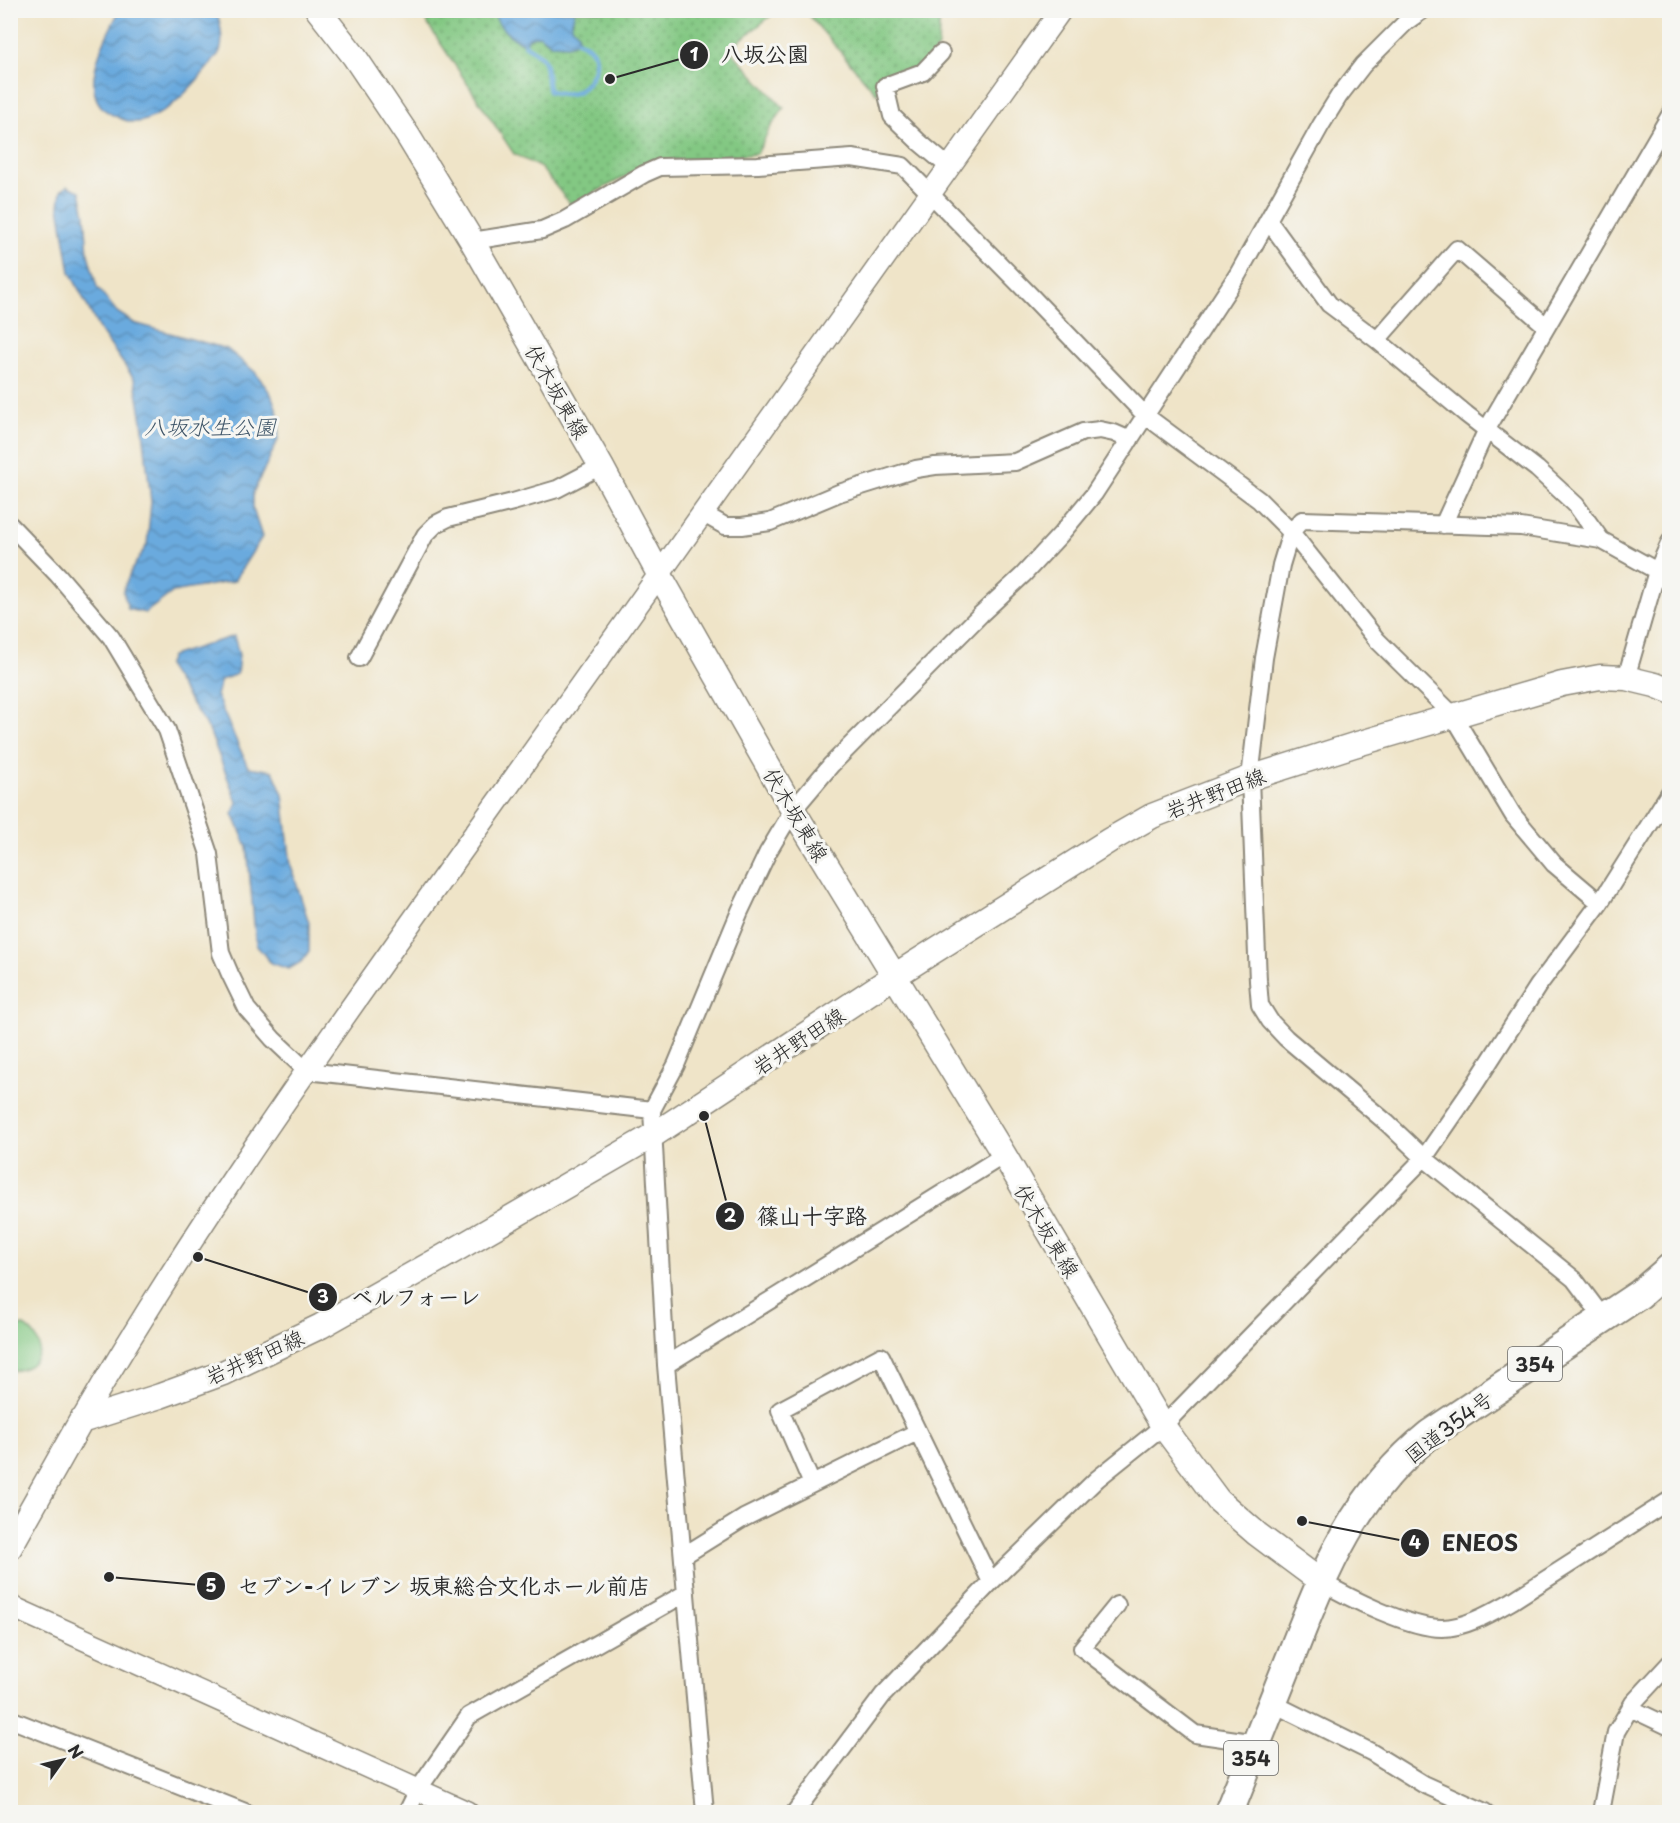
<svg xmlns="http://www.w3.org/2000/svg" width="1680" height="1823" viewBox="0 0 1680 1823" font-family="'Playpen Sans','Klee One',sans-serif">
<defs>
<pattern id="park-dots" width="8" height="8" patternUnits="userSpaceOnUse" patternTransform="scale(1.5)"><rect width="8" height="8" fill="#83c883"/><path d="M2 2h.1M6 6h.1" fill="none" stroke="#6ba36b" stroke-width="1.8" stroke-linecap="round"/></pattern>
<pattern id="water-waves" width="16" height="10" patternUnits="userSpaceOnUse" patternTransform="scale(1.5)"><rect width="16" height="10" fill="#6baade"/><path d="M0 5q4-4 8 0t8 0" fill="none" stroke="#588bb4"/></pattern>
</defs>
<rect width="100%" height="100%" fill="#f6f6f2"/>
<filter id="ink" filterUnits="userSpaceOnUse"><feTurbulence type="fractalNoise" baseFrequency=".0167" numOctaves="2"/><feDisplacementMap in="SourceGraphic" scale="12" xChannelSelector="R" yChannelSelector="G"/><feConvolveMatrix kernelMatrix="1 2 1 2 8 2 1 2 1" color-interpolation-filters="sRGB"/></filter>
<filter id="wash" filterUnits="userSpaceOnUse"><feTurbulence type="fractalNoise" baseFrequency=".008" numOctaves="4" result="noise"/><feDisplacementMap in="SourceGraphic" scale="24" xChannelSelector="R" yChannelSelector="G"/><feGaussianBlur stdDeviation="1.35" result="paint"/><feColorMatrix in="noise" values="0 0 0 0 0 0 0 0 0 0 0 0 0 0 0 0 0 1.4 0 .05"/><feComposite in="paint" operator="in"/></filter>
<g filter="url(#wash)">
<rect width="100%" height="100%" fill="#efe4c8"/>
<!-- grass -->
<path fill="#83c883" stroke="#577a57" stroke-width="1.5" d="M 11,152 L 18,227 L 11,282 L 10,282 Z
M 24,1326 C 50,1343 41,1369 11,1371 L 11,1327 Z"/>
<!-- park -->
<path fill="url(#park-dots)" stroke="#577a57" stroke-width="1.5" d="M 419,11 L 777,11 L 729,49 L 784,108 L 770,128 L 757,154 L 653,162 L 571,205 L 541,168 L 514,154 Z
M 805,11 L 940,11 L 938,47 L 923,67 L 876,93 Z"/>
<!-- water -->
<path fill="url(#water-waves)" stroke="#4b6a84" stroke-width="1.5" d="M 120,10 L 216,11 C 220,20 224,41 220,51 C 218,56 212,62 209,66 C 192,87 165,118 137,122 C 129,123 122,119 115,116 C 72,99 105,37 120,10 Z
M 493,11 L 575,11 L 571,25 L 578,33 L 578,41 L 568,45 L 551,44 L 539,35 L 529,38 L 525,45 C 510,37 498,28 493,11 Z
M 67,186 L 80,191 L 85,215 L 88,254 L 97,287 L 117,312 L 134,323 L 227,349 L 255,372 L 271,394 L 280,419 L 278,440 L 253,493 L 253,509 L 262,537 L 234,581 L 173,592 L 145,613 L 128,609 L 123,590 L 132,569 L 147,545 L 151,502 L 142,421 L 135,380 L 99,329 L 70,272 L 59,206 L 61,191 Z
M 234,636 L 239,655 L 237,674 L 221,680 L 216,695 L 248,767 L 273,771 L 283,794 L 291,866 L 309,923 L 309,951 L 301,962 L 289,969 L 271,963 L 256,945 L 247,847 L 233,814 L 237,802 L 209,730 L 167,666 L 171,656 Z"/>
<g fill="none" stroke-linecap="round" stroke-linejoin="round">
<!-- stream -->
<path stroke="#6baade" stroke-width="5" d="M 525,45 C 553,62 543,64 549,91 C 558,93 569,96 578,91 C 591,83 602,62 591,49 C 588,45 582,43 578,41"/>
</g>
</g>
<g filter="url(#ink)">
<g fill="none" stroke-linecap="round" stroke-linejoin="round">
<!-- minor casing -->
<g stroke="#8d887a" stroke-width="20">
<path id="minor" d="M 941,53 L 923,72 L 885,86 L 892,116 L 919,142 L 949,167
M 1268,220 L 1329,304 L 1377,340 L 1466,414 L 1537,469 L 1576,505 L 1601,540
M 472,241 L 542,230 L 565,220 L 644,174 L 660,167 L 758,165 L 852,158 L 903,166 L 1031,296 L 1146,416 L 1259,500 L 1291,532 L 1377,640 L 1453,715 L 1513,815 L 1554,864 L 1600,903
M 1377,340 L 1457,249 L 1546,326
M 702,513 L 725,526 L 742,526 L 770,522 L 839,493 L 916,469 L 935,466 L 1015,462 L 1083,432 L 1100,430 L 1114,433 L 1130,440
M 10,525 L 58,575 L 111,637 L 167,730 L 209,854 L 221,953 L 230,974 L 247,1009 L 273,1039 L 307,1071 L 652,1110
M 1443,525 L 1487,429 L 1670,115
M 359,658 L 425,535 L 436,524 L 448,518 L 513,502 L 557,489 L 601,466
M 1626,678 L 1657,571 L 1670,542
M 1604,1319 L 1574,1279 L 1424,1158 L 1387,1123 L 1286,1038 L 1270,1021 L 1260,1005 L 1258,981 L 1250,778 L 1264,658 L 1281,565 L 1291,532 L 1302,520 L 1521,527 L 1601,540 L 1657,571
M 666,1365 L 1004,1155
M 812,1484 L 780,1410 L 881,1356 L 991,1582
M 683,1556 L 744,1518 L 917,1432
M 1320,1581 C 1349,1598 1409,1628 1442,1628 C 1466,1628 1492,1612 1512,1601 L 1670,1500
M 1117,1605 L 1082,1648 L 1195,1734 L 1257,1743
M 1272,1703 L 1371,1752 L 1423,1784 L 1485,1812
M 1630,1708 L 1670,1727
M 10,1719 L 245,1812
M 407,1812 L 418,1790 L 469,1716 L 686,1593
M 705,1812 L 666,1365 L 652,1110 L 676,1065 L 740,911 L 768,852 L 793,810 L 831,765 L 981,614 L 1023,575 L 1061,534 L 1094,494 L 1238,274 L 1321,125 L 1339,96 L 1363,65 L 1406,22 L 1423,10
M 795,1812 L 883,1695 L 991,1582 L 1097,1479 L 1163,1426 L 1424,1158 L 1475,1084 L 1538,986 L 1600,903 L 1670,792
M 1601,1812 L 1616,1732 L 1633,1703 L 1670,1663"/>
</g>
<!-- tertiary casing -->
<g stroke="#8d887a" stroke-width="24">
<path id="tertiary" d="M 81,1421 C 208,1202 358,997 505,791 C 690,531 876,271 1061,10
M 10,1606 L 467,1812"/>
</g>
<!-- secondary casing -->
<g stroke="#8d887a" stroke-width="27">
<path id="secondary" d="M 318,10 L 354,56 L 408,136 L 472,241 L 601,466 L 659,574 L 793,810 L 1004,1155 L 1163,1426 L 1218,1500 L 1257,1534 L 1320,1581
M 10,1547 L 81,1421 L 160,1396 L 223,1373 L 321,1326 L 436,1261 L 652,1136 L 896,975 L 1110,840 L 1152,816 L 1250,778 L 1354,745 L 1562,684 L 1600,677 L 1626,678 L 1655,685 L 1670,691"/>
</g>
<!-- trunk casing -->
<g stroke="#8d887a" stroke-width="32">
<path id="trunk" d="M 1229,1812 C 1249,1763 1268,1713 1288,1664 C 1324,1573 1351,1498 1430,1434 L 1640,1294 L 1670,1268"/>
</g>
<!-- minor -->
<use href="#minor" stroke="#fff" stroke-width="16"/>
<!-- tertiary -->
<use href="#tertiary" stroke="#fff" stroke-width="21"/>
<!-- secondary -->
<use href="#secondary" stroke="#fff" stroke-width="24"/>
<!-- trunk -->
<use href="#trunk" stroke="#fff" stroke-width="28"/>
</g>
</g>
<g text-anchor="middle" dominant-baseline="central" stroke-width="6" stroke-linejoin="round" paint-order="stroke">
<!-- shield labels -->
<g fill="#f6f6f2" stroke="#686867" stroke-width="1.5">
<rect x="1508" y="1347" width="54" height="34" rx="4.5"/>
<rect x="1224" y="1741" width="54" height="34" rx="4.5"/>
</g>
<g font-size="20" font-weight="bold" fill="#2b2b2b">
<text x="1535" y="1364">354</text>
<text x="1251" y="1758">354</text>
</g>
<!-- street labels -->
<g font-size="21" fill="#2b2b2b" stroke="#f6f6f2">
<text transform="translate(558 391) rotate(60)">伏木坂東線</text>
<text transform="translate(1215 792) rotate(-21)">岩井野田線</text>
<text transform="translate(797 814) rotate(59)">伏木坂東線</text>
<text transform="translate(798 1040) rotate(-33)">岩井野田線</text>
<text transform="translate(1048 1230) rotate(59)">伏木坂東線</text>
<text transform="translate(254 1356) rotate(-24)">岩井野田線</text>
<text transform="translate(1448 1426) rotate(-37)">国道354号</text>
</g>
<!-- water labels -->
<g font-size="22" font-style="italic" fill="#41576a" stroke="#f6f6f2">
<text x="210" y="425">八坂水生公園</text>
</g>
</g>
<!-- callouts -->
<path fill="none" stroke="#2b2b2b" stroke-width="2" d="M610 79L694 55M704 1116L730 1216M198 1257L323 1297M1302 1521L1415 1543M109 1577L211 1586"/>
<g fill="#2b2b2b" stroke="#f6f6f2" stroke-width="2">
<circle cx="610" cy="79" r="6"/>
<circle cx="704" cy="1116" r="6"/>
<circle cx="198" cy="1257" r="6"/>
<circle cx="1302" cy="1521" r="6"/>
<circle cx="109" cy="1577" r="6"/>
<circle cx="694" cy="55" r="15"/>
<circle cx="730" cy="1216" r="15"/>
<circle cx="323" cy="1297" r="15"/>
<circle cx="1415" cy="1543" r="15"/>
<circle cx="211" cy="1586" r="15"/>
</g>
<g font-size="18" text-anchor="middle" font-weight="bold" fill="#fff">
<text x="694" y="61">1</text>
<text x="730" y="1222">2</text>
<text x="323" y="1303">3</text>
<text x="1415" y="1549">4</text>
<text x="211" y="1592">5</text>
</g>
<g font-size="22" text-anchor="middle" font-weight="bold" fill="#2b2b2b" stroke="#f6f6f2" stroke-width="6" stroke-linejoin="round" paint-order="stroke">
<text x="765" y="62">八坂公園</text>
<text x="812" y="1224">篠山十字路</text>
<text x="416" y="1305">ベルフォーレ</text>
<text x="1480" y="1551">ENEOS</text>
<text x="444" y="1594">セブン-イレブン 坂東総合文化ホール前店</text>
</g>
<!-- margin -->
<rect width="1680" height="1823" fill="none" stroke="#f6f6f2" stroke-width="36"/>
<!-- north arrow -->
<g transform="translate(63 1760) rotate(56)" stroke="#f6f6f2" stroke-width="4.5" paint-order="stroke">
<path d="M0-4.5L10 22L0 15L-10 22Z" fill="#2b2b2b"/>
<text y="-9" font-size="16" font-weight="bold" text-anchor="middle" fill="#2b2b2b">N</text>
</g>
</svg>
